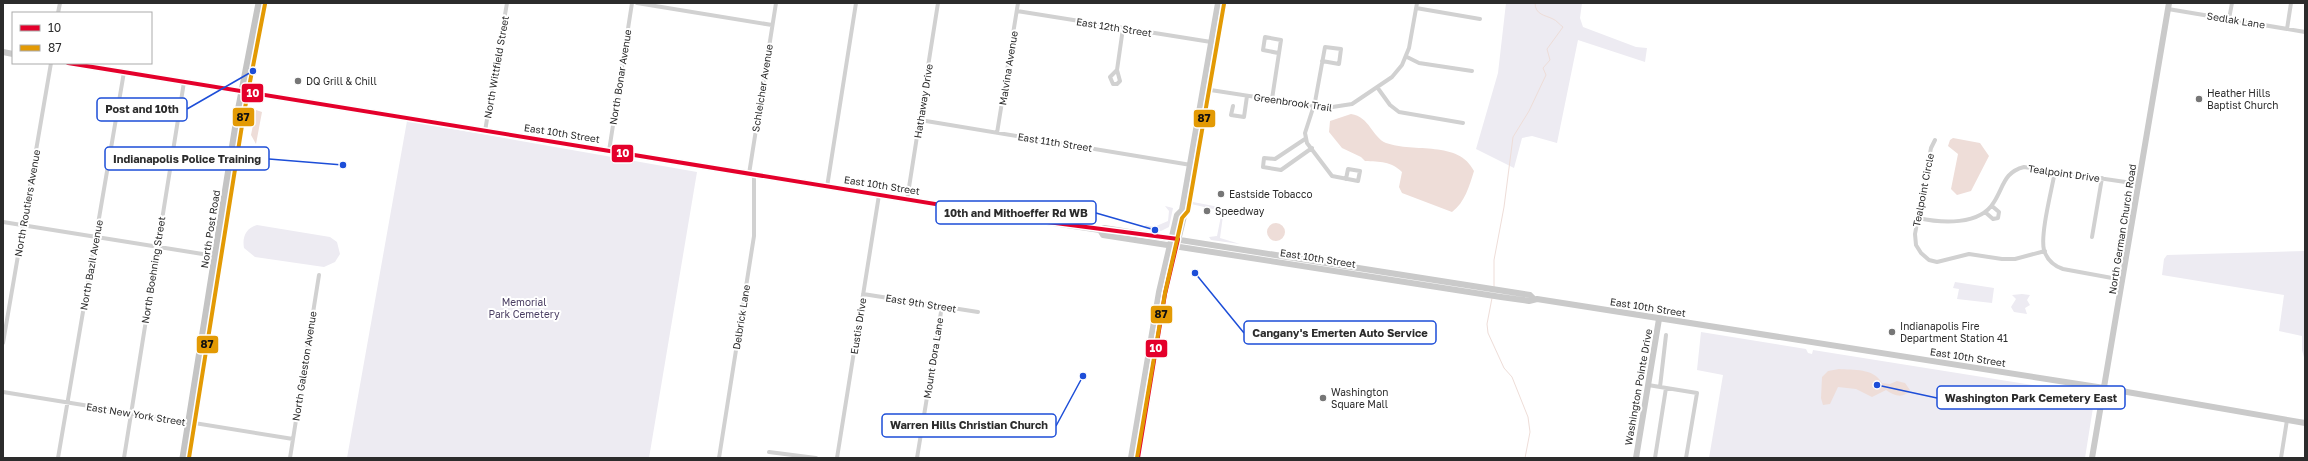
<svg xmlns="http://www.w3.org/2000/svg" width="2308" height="461" viewBox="0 0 2308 461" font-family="'Golos Text',sans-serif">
<rect width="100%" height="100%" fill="#fff"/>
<!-- green -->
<path fill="#edebf2" d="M 1506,3 L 1582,3 L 1580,18 L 1583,27 L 1636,47 L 1647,48 L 1645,62 L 1578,40 L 1557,143 L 1532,136 L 1522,138 L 1514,168 L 1476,149 L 1498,73 Z
M 407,121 L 697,172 L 649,458 L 347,458 Z
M 1193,202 L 1224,208 L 1220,238 L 1240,244 L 1211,240 L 1209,237 L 1217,236 L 1222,211 L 1191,204 Z
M 1165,206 L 1173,208 L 1169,227 L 1161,231 L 1144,228 L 1146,225 L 1154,227 L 1168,221 L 1169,211 Z
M 257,225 L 330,237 L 337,242 L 340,254 L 335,262 L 324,267 L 255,257 L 244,248 C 242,237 246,228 257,225 Z
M 2305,251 L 2305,361 L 2302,350 L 2302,336 L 2279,331 L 2284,295 L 2162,275 L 2164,259 L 2167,255 Z
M 1955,282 L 1994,288 L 1992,303 L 1957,299 L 1959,289 L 1953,288 Z
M 2022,294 L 2030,295 L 2027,300 L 2030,305 L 2025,308 L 2027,314 L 2014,312 L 2011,307 L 2016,299 L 2012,295 Z
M 1701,332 L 1806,349 L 1808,353 L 1812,354 L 1813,350 L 2095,395 L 2085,458 L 1709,458 L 1723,375 L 1697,370 Z"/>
<!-- water -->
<path fill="#eeddd8" d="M 256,110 L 262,112 L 256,144 L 251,135 Z
M 1351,114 C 1370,117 1372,137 1386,143 C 1414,153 1459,140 1474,171 C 1469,187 1465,202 1452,212 L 1402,193 L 1399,187 L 1402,172 C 1391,161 1380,162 1365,161 L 1361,157 L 1342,148 L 1329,132 L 1330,121 Z
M 1953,138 L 1980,143 L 1989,156 L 1971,191 L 1957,195 L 1951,189 L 1958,154 L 1948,146 L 1950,140 Z
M1267 232a9 9 0 1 1 18 0a9 9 0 1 1-18 0Z
M 1839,369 C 1853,370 1874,368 1882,383 L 1890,384 L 1897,381 L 1905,383 L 1910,390 C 1904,399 1894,396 1886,390 L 1872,397 L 1856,389 L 1838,387 L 1830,404 L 1823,405 L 1821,398 L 1822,377 L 1828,371 Z"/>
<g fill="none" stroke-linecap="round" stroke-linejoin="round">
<!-- stream -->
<path stroke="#eeddd8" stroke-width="1" d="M 1494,287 L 1494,260 L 1504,207 L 1513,137 L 1529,111 L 1546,75 L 1543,68 L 1550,60 L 1547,49 L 1563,27 C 1560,25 1556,20 1553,19 C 1545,15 1535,15 1535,3
M 1492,298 L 1487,324 L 1488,333 L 1504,368 L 1512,377 L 1528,417 L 1530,432 L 1525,458"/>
<!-- street -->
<path stroke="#d1d1d1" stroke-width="4" d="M 637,3 L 772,25
M 1416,8 L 1480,19
M 2168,9 L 2305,32
M 1017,11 L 1211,42
M 58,13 L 60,3
M 2229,19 L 2232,3
M 2287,29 L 2291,3
M 1407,57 L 1419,63 L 1472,71
M 1322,61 L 1339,64 L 1341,49 L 1325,47 L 1315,102 L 1305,133 L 1307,143 L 1332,176 L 1358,181 L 1360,171 L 1348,169 L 1346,179
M 1117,70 L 1123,28
M 1117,70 L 1120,81 L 1117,84 L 1113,84 L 1110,77 Z
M 1377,87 L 1390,105 L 1399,112 L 1463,123
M 1204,89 L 1326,108 L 1352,104 L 1392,77 L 1402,65 L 1409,48 L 1417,3
M 1272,99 L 1281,40 L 1265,37 L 1263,50 L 1278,53
M 1233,106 L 1231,115 L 1244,117 L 1247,96
M 920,120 L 1191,165
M 485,131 L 507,3
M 997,133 L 1018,3
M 1305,139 L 1275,159 L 1264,158 L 1263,167 L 1281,170 L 1312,148
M 1935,140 L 1931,148 L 1915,234 L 1916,245 L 1921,253 L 1929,260 L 1937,262 L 1969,254 L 2002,259 L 2015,259 L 2045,251
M 609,151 L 632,3
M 2055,171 C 2052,189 2040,234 2044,250 C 2047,260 2054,266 2063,269 L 2123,280
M 749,174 L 776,3
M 827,187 L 856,3
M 907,200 L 938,3
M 1985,212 L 1993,219 L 1998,218 L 1999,212 L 1992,206
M 1918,218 C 1941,223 1980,226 1994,202 C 2004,186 2004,172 2024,167 L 2139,184
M 3,222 L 215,256
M 2092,237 L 2102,178
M 863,294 L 978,312
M 3,343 L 51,63
M 1648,385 L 1697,393 L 1686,458
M 1660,387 L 1666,335
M 3,392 L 293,439
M 769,452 L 816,458
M 58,458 L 124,72
M 124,458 L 184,82
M 290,458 L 319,275
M 719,458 L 754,236 L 754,175
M 837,458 L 879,195
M 917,458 L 942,306
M 1655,458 L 1666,388
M 2281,458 L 2287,420"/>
<!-- secondary -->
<path stroke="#cacaca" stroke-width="6" d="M 3,52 L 13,54
M 68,63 L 1040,221 L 1100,230 L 1104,228 L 1530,295 L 1534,299
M 1100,230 L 1103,235 L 1501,297 L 1529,301 L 1537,299 L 2104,388 L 2305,423
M 1131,458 L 1159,292 L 1177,215 L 1182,210
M 1138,458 L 1165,294 L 1184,216 L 1182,210 L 1218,3
M 1636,458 L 1659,319
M 2092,458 L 2169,3"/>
<!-- primary -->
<path stroke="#c4c4c4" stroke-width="7" d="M 183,458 L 238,112 L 259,3"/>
<!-- bus-1 casing -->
<g stroke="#fff" stroke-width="7">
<path id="bus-1" d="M 68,63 L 1040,221 L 1178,239
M 1138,458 L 1165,294 L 1178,239"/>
</g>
<!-- bus-2 casing -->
<g stroke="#fff" stroke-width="7">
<path id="bus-2" d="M 189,458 L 244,113 L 265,4
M 1137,458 L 1165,293 L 1182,218 L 1188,211 L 1224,4"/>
</g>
<!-- bus-1 -->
<use href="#bus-1" stroke="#e4002b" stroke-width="4"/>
<!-- bus-2 -->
<use href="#bus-2" stroke="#e39a04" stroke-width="4"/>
</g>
<!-- markers -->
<g fill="#767676" stroke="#fff" stroke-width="1.5">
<circle cx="298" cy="81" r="4"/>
<circle cx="2199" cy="99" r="4"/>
<circle cx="1221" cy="194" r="4"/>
<circle cx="1207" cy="211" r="4"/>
<circle cx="1892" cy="332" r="4"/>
<circle cx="1323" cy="398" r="4"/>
</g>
<g text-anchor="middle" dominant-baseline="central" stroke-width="4" stroke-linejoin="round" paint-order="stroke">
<!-- street labels -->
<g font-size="10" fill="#2c2c2c" stroke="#fff">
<text transform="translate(2236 20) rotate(9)">Sedlak Lane</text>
<text transform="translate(1114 27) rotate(9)">East 12th Street</text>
<text transform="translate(496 67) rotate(-80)">North Wittfield Street</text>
<text transform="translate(1008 68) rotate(-81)">Malvina Avenue</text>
<text transform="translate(620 77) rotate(-81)">North Bonar Avenue</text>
<text transform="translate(762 88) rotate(-81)">Schleicher Avenue</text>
<text transform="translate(923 101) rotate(-81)">Hathaway Drive</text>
<text transform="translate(1293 102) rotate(8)">Greenbrook Trail</text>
<text transform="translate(562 133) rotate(9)">East 10th Street</text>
<text transform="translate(1055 142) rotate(9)">East 11th Street</text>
<text transform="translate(2064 173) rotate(8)">Tealpoint Drive</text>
<text transform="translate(882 185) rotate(9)">East 10th Street</text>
<text transform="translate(1923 190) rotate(-79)">Tealpoint Circle</text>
<text transform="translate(27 203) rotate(-80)">North Routiers Avenue</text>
<text transform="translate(210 229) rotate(-81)">North Post Road</text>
<text transform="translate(2122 229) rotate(-81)">North German Church Road</text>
<text transform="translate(1318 258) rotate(9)">East 10th Street</text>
<text transform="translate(91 265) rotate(-80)">North Bazil Avenue</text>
<text transform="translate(153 270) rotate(-81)">North Boehning Street</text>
<text transform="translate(921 303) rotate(9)">East 9th Street</text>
<text transform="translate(1648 307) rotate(9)">East 10th Street</text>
<text transform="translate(741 317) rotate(-81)">Delbrick Lane</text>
<text transform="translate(858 326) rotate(-81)">Eustis Drive</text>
<text transform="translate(1968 357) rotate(9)">East 10th Street</text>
<text transform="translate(933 358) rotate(-81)">Mount Dora Lane</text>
<text transform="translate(304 366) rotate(-81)">North Galeston Avenue</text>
<text transform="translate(1638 387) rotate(-80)">Washington Pointe Drive</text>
<text transform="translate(136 414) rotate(9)">East New York Street</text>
</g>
<!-- poi labels -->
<g font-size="10" fill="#2c2c2c" stroke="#fff" text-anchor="start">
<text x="306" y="81">DQ Grill &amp; Chill</text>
<text x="2207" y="93">Heather Hills<tspan x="2207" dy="12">Baptist Church</tspan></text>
<text x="1229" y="194">Eastside Tobacco</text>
<text x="1215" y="211">Speedway</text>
<text x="1900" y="326">Indianapolis Fire<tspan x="1900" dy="12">Department Station 41</tspan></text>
<text x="1331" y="392">Washington<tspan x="1331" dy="12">Square Mall</tspan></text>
</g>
<!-- park labels -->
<g font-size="10" fill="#4a3e62" stroke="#fff">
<text x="524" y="302">Memorial<tspan x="524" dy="12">Park Cemetery</tspan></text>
</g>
</g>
<!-- callouts -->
<path fill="none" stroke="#1d4ed8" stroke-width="1.5" d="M253 71L187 109M343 165L269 159M1155 230L1096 213M1195 273L1244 333M1877 385L1937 398M1083 376L1056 426"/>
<g fill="#1d4ed8" stroke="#fff" stroke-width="1.5">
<circle cx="253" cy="71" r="4"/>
<circle cx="343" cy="165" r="4"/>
<circle cx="1155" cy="230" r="4"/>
<circle cx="1195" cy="273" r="4"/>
<circle cx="1877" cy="385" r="4"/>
<circle cx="1083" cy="376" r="4"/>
</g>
<g fill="#fff" stroke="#1d4ed8" stroke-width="1.5">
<rect x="97" y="98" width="90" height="23" rx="4"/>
<rect x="105" y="147" width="164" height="23" rx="4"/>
<rect x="936" y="201" width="160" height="23" rx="4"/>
<rect x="1244" y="321" width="192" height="23" rx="4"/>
<rect x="1937" y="386" width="188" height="23" rx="4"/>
<rect x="882" y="414" width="174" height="23" rx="4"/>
</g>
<g font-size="11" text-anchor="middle" font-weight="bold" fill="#2c2c2c">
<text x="142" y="113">Post and 10th</text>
<text x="187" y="163">Indianapolis Police Training</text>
<text x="1016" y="217">10th and Mithoeffer Rd WB</text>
<text x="1340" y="337">Cangany's Emerten Auto Service</text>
<text x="2031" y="402">Washington Park Cemetery East</text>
<text x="969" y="429">Warren Hills Christian Church</text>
</g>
<g stroke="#fff" stroke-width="1.5">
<rect x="241" y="83" width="23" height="20" rx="4" fill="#e4002b"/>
<rect x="232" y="107" width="23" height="20" rx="4" fill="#e39a04"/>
<rect x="1193" y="109" width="23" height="19" rx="4" fill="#e39a04"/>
<rect x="611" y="144" width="23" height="19" rx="4" fill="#e4002b"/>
<rect x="1150" y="305" width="23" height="19" rx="4" fill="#e39a04"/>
<rect x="196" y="335" width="23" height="19" rx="4" fill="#e39a04"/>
<rect x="1145" y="339" width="23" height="19" rx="4" fill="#e4002b"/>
</g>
<g font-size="11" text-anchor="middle" font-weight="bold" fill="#fff">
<text x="253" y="97">10</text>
<text x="623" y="157">10</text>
<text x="1156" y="352">10</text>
</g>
<g font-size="11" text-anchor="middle" font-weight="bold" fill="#111">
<text x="243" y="121">87</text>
<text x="1204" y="122">87</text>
<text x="1161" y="318">87</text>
<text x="207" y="348">87</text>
</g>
<!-- border -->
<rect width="2308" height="461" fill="none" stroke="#2c2c2c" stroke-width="8"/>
<!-- legend -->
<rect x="12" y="12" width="140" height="52" fill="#ffffff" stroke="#ababab"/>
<rect x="20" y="25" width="20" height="6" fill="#e4002b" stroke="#ababab"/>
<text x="48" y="32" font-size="12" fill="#2c2c2c">10</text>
<rect x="20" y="45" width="20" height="6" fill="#e39a04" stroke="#ababab"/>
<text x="48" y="52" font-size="12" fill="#2c2c2c">87</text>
</svg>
